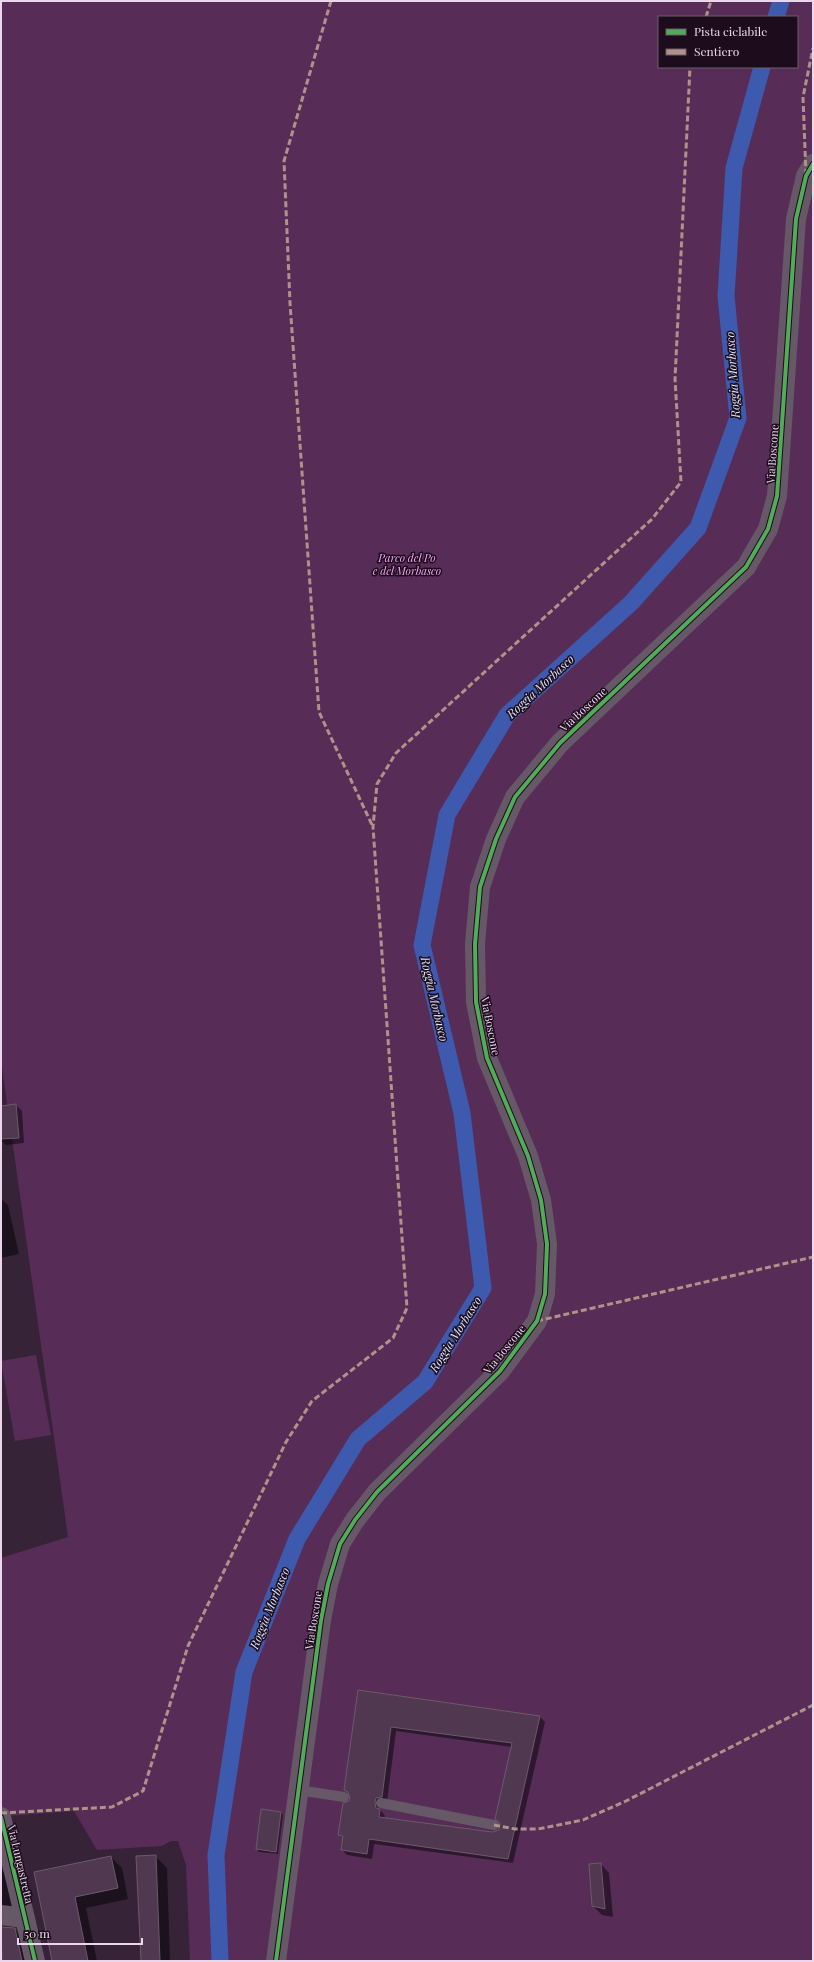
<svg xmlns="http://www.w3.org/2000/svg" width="814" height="1962" viewBox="0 0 814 1962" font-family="'Playfair Display',serif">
<rect width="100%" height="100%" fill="#362337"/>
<!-- green -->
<path fill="#572d58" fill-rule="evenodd" d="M 1,1 L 813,1 L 813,1961 L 190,1961 L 186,1865 L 178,1841 L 171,1841 L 162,1846 L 97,1850 L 74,1811 L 7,1816 L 1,1858 L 1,1558 L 68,1537 L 1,1060 ZM 659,17 L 797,17 L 797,67 L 659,67 Z
M 36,1355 L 51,1435 L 15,1441 L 1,1361 Z"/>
<!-- shadow -->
<path fill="#0007" fill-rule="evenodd" d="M 16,1105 L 22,1111 L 24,1143 L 6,1145 L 1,1140 L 1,1107 Z
M 1,1199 L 8,1205 L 19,1254 L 1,1258 Z
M 359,1691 L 540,1717 L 545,1722 L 513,1863 L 374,1844 L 372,1859 L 347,1855 L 342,1850 L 344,1839 L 340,1835 L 351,1795 L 346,1790 ZM 396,1731 L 512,1747 L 501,1827 L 497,1832 L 492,1833 L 384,1819 L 385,1816 L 379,1808 L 381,1803 L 387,1802 Z
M 281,1812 L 283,1815 L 278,1854 L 259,1852 L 257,1849 Z
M 155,1856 L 167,1868 L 170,1961 L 142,1961 Z
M 111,1857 L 122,1868 L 128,1899 L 86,1908 L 97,1961 L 53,1961 L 35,1873 Z
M 601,1864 L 609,1873 L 613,1917 L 602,1915 L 593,1906 Z
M 1,1869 L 12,1880 L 17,1915 L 1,1916 Z
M 1,1927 L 15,1929 L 26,1941 L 30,1961 L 3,1961 Z"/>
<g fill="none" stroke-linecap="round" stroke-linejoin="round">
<!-- canal -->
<path stroke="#3e5aae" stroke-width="17" d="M 776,17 L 781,1
M 220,1961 L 216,1855 L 244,1672 L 297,1539 L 358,1439 L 425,1382 L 483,1288 L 462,1113 L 422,945 L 447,815 L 507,715 L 631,603 L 698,528 L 738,418 L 726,296 L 734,168 L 762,67"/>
</g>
<!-- building -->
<path fill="#503851" stroke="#6b5a6b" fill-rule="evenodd" d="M 16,1104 L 19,1138 L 1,1139 L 1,1106 Z
M 358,1690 L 540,1716 L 508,1859 L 369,1839 L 367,1854 L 341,1850 L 343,1836 L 338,1835 L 343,1803 L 349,1801 L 350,1798 L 348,1792 L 344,1790 ZM 391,1727 L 512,1743 L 495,1819 L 500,1823 L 499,1830 L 492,1832 L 379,1817 L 380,1809 L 376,1808 L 375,1802 L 376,1798 L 382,1797 Z
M 261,1809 L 281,1812 L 276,1852 L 256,1849 Z
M 156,1855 L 160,1961 L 141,1961 L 136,1856 Z
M 111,1856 L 118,1888 L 75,1897 L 88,1961 L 52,1961 L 34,1872 Z
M 601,1863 L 605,1909 L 592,1906 L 589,1864 Z
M 1,1927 L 15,1928 L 22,1961 L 2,1961 Z"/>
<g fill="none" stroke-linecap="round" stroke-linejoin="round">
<!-- service -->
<path stroke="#665867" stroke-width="10" d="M 298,1790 L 344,1797
M 381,1803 L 494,1825"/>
<!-- minor -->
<path stroke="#665867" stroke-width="20" d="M 1,1817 L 35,1961
M 1,1915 L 25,1918
M 276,1961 L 321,1620 L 328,1584 L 340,1544 L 355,1520 L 377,1492 L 500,1371 L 537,1321 L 545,1294 L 547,1244 L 541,1200 L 528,1156 L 487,1058 L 476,1002 L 475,944 L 480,887 L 496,839 L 515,797 L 560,743 L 746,567 L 768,529 L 777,496 L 796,219 L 806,176 L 813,164"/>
<!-- quiet -->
<path stroke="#af9288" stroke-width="3" stroke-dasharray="6 3" stroke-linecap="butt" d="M 331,1 L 284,161 L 290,303 L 319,712 L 373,827
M 706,17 L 711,1
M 806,175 L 803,97 L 813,48
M 537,1321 L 813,1257
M 1,1813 L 112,1807 L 143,1791 L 188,1646 L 286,1442 L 312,1401 L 393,1338 L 407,1308 L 373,827 L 377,784 L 396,753 L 652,519 L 681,482 L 675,379 L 690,67
M 494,1825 L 515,1829 L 538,1829 L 583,1820 L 626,1801 L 813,1705"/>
<!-- cycleway casing -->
<g stroke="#1c0c1c" stroke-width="6">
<path id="cycleway" d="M 1,1817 L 35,1961
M 276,1961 L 321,1620 L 328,1584 L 340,1544 L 355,1520 L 377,1492 L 500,1371 L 537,1321 L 545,1294 L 547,1244 L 541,1200 L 528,1156 L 487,1058 L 476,1002 L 475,944 L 480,887 L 496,839 L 515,797 L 560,743 L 746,567 L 768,529 L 777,496 L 796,219 L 806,176 L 813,164"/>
</g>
<!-- cycleway -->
<use href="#cycleway" stroke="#51ab58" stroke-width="4"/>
</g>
<g text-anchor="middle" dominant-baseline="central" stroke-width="3" stroke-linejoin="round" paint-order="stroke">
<!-- street labels -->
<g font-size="11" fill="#ecd6ec" stroke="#1c0c1c">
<text transform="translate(772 454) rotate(-86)">Via Boscone</text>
<text transform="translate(583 709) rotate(-43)">Via Boscone</text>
<text transform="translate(491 1026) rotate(79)">Via Boscone</text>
<text transform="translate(504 1349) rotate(-51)">Via Boscone</text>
<text transform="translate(313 1620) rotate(-81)">Via Boscone</text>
<text transform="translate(21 1864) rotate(77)">Via Lungastretta</text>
</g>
<!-- park labels -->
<g font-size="11" font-style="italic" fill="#f6a5f7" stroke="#1c0c1c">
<text x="407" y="557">Parco del Po<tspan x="407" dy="13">e del Morbasco</tspan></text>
</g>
<!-- water labels -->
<g font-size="12" font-style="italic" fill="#d8e4fc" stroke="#1c0c1c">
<text transform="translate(732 375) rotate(-94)">Roggia Morbasco</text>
<text transform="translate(540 686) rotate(-43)">Roggia Morbasco</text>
<text transform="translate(435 999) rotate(77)">Roggia Morbasco</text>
<text transform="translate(455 1334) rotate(-58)">Roggia Morbasco</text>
<text transform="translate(269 1608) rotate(-68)">Roggia Morbasco</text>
</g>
</g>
<!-- border -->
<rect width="814" height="1962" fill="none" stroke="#ecd6ec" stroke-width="4"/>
<!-- legend -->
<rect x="658" y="16" width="140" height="52" fill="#1c0c1c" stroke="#6f5d6f"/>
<rect x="666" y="29" width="20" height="6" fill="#51ab58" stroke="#6f5d6f"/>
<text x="694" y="36" font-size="12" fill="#ecd6ec">Pista ciclabile</text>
<rect x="666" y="49" width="20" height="6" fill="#af9288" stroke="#6f5d6f"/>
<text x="694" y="56" font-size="12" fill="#ecd6ec">Sentiero</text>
<!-- scale -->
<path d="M18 1938v6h124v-6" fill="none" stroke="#ecd6ec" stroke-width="2"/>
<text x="24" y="1938" font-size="12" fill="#ecd6ec" stroke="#1c0c1c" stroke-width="3" paint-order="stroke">50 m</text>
</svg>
